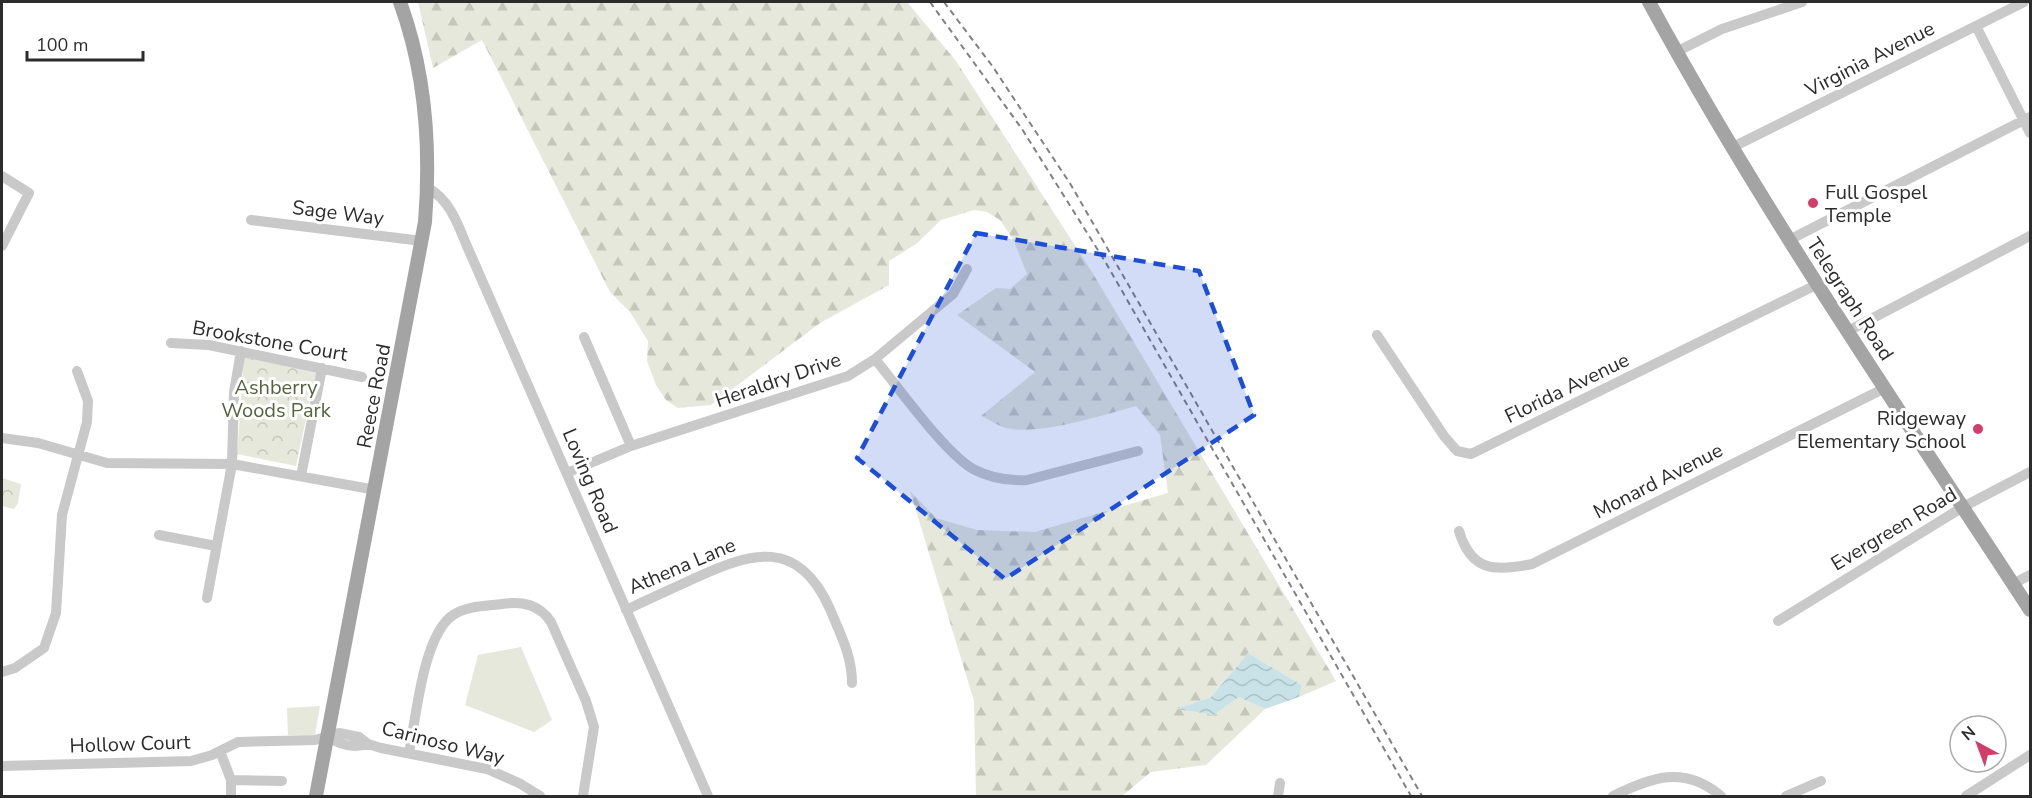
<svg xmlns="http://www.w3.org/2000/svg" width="2032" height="798" viewBox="0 0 2032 798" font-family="'Nunito Sans',sans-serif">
<defs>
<pattern id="forest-firs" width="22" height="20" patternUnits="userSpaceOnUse" patternTransform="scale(1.5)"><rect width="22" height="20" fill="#e5e8da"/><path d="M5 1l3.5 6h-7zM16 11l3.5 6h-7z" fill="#c5c7bb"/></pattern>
<pattern id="park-crowns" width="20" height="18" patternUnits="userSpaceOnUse" patternTransform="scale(1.5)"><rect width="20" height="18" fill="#e5e8da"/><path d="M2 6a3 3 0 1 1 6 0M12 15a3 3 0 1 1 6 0" fill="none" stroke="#c5c7bb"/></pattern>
<pattern id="water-waves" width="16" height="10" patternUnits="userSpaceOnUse" patternTransform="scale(1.5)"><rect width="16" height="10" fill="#c8e2e7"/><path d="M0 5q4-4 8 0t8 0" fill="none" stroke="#acc2c6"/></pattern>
</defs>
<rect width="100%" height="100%" fill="#fff"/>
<!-- grass -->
<path fill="#e5e8da" d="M 521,647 L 552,720 L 534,732 L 465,705 L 478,655 Z
M 320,706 L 315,735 L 288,735 L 287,708 Z"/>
<!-- forest -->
<path fill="url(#forest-firs)" d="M 418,2 L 907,2 L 956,61 L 1092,272 L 1336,681 L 1299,697 L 1302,685 L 1248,653 L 1211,697 L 1178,709 L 1214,715 L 1239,697 L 1265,709 L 1206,765 L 1151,772 L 1122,796 L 976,796 L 974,701 L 910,491 L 936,518 L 977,530 L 1035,532 L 1168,493 L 1160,435 L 1136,406 C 1103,415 1039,436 1006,428 C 998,426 988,419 981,416 L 1035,372 L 957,315 L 996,288 L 1010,289 L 1027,274 L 1014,241 L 1000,220 L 987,212 L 974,210 L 941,220 L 916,244 L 889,261 L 889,285 L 820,323 L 711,405 L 678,408 L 666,400 L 656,385 L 647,361 L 648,341 L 630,312 L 610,292 L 482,40 L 433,68 Z"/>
<!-- park -->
<path fill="url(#park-crowns)" d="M 244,357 L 316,372 L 296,466 L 237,454 Z
M 2,478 L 21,484 L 18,503 L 14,509 L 2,506 Z"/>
<!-- water -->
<path fill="url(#water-waves)" d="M 1248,653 L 1302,685 L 1299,697 L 1265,709 L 1239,697 L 1214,715 L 1177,709 L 1211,697 Z"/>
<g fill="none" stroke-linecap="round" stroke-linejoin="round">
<!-- minor -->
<path stroke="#c9c9c9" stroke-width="10" d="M 1976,26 L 2030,133
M 1676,52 L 1722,29 L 1802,2
M 1731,148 L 2024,2
M 2,176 L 29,193 L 2,246
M 428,188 C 452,201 459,229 470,253 L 708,796
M 251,220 L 422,241
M 1789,240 L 2030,117
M 1848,331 L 2030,236
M 1377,335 L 1444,436 L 1457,451 L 1471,454 L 1818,284
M 584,337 L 631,446
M 171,343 L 209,345 L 362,377
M 875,359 C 898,387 944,452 973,469 C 990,478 1008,481 1027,480 L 1138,451
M 2,438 L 38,443 L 107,463 L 232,464 L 376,490
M 567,473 L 631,446 L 848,376 L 875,359 L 953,294 L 967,269
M 301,476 L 322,368
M 1459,531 C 1471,571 1494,572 1532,564 L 1885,388
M 159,535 L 216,546
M 2013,584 L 2030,575
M 207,598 L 232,464 L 234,392 L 241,351
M 626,610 C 649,599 671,589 693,579 C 751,552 798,537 830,609 C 840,634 852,655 852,683
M 1778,621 L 1963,507 L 2030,472
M 2,672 L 15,668 L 44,648 L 56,613 L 62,515 L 87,422 L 88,401 L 77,371
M 328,736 C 340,746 353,748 368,744
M 220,751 L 231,780 L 282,781
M 409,753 C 416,718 423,635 453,615 C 466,606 487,606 502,604 C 522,601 539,604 551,622 L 586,701 L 594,727 L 583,796
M 2,766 L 191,761 L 212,755 L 238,742 L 315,740 L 339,733 L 359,737 L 368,744 L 381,748 L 487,769 L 519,783 L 540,796
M 231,796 L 231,780
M 1278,796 L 1280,783
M 1613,796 C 1652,777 1684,765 1721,796
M 1786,796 L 1821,781
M 1966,796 L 2030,755"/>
<!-- major -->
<path stroke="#a4a4a4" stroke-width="14" d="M 1649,2 C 1763,212 1900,410 2030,610
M 316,796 L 425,222 C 431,147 426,73 400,2"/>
<!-- rail -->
<path stroke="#818181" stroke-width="2" stroke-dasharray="6 4.5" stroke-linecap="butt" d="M 930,2 L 1022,129 L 1106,263 L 1411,796
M 944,2 L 993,67 L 1071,185 L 1422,796"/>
</g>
<!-- marked area -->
<path fill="#1d4ed8" fill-opacity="0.2" stroke="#1d4ed8" stroke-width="4.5" stroke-dasharray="12 8" stroke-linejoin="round" d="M 976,233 L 1199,271 L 1254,415 L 1005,579 L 857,458 Z"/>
<!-- markers -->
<g fill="#d33d6a" stroke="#fff" stroke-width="2">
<circle cx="1813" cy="203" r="6"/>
<circle cx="1978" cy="429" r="6"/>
</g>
<g text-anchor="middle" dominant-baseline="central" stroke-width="6" stroke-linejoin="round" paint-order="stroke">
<!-- street labels -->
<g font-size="20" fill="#2c2c2c" stroke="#fff">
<text transform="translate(1870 59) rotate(-27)">Virginia Avenue</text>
<text transform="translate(338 213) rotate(7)">Sage Way</text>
<text transform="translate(1850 299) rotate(57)">Telegraph Road</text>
<text transform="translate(270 341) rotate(10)">Brookstone Court</text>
<text transform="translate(778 380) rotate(-19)">Heraldry Drive</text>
<text transform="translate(1567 388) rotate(-26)">Florida Avenue</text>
<text transform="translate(374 396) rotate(-79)">Reece Road</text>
<text transform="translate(590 481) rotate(67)">Loving Road</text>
<text transform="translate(1658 481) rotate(-27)">Monard Avenue</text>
<text transform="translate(1894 529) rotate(-31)">Evergreen Road</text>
<text transform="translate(682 566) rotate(-23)">Athena Lane</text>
<text transform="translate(443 743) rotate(14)">Carinoso Way</text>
<text transform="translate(130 744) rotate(-2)">Hollow Court</text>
</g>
<!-- poi labels -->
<g font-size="20" fill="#2c2c2c" stroke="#fff" text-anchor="start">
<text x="1825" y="192">Full Gospel<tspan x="1825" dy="23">Temple</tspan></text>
<text x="1966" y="418" text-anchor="end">Ridgeway<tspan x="1966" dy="23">Elementary School</tspan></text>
</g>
<!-- park labels -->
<g font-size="20" fill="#57633e" stroke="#fff">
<text x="276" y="387">Ashberry<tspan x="276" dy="23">Woods Park</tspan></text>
</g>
</g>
<!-- border -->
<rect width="2032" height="798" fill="none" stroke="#2c2c2c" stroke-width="6"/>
<!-- north arrow -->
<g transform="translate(1978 744) rotate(319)"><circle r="28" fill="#ffffff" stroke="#ababab" stroke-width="1.5"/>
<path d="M0-4.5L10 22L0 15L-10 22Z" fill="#d33d6a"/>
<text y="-9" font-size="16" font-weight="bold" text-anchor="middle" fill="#2c2c2c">N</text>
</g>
<!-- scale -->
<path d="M27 51v9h116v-9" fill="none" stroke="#2c2c2c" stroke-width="3"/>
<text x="36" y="51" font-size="18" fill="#2c2c2c" stroke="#ffffff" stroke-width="4.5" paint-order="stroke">100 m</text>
</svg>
